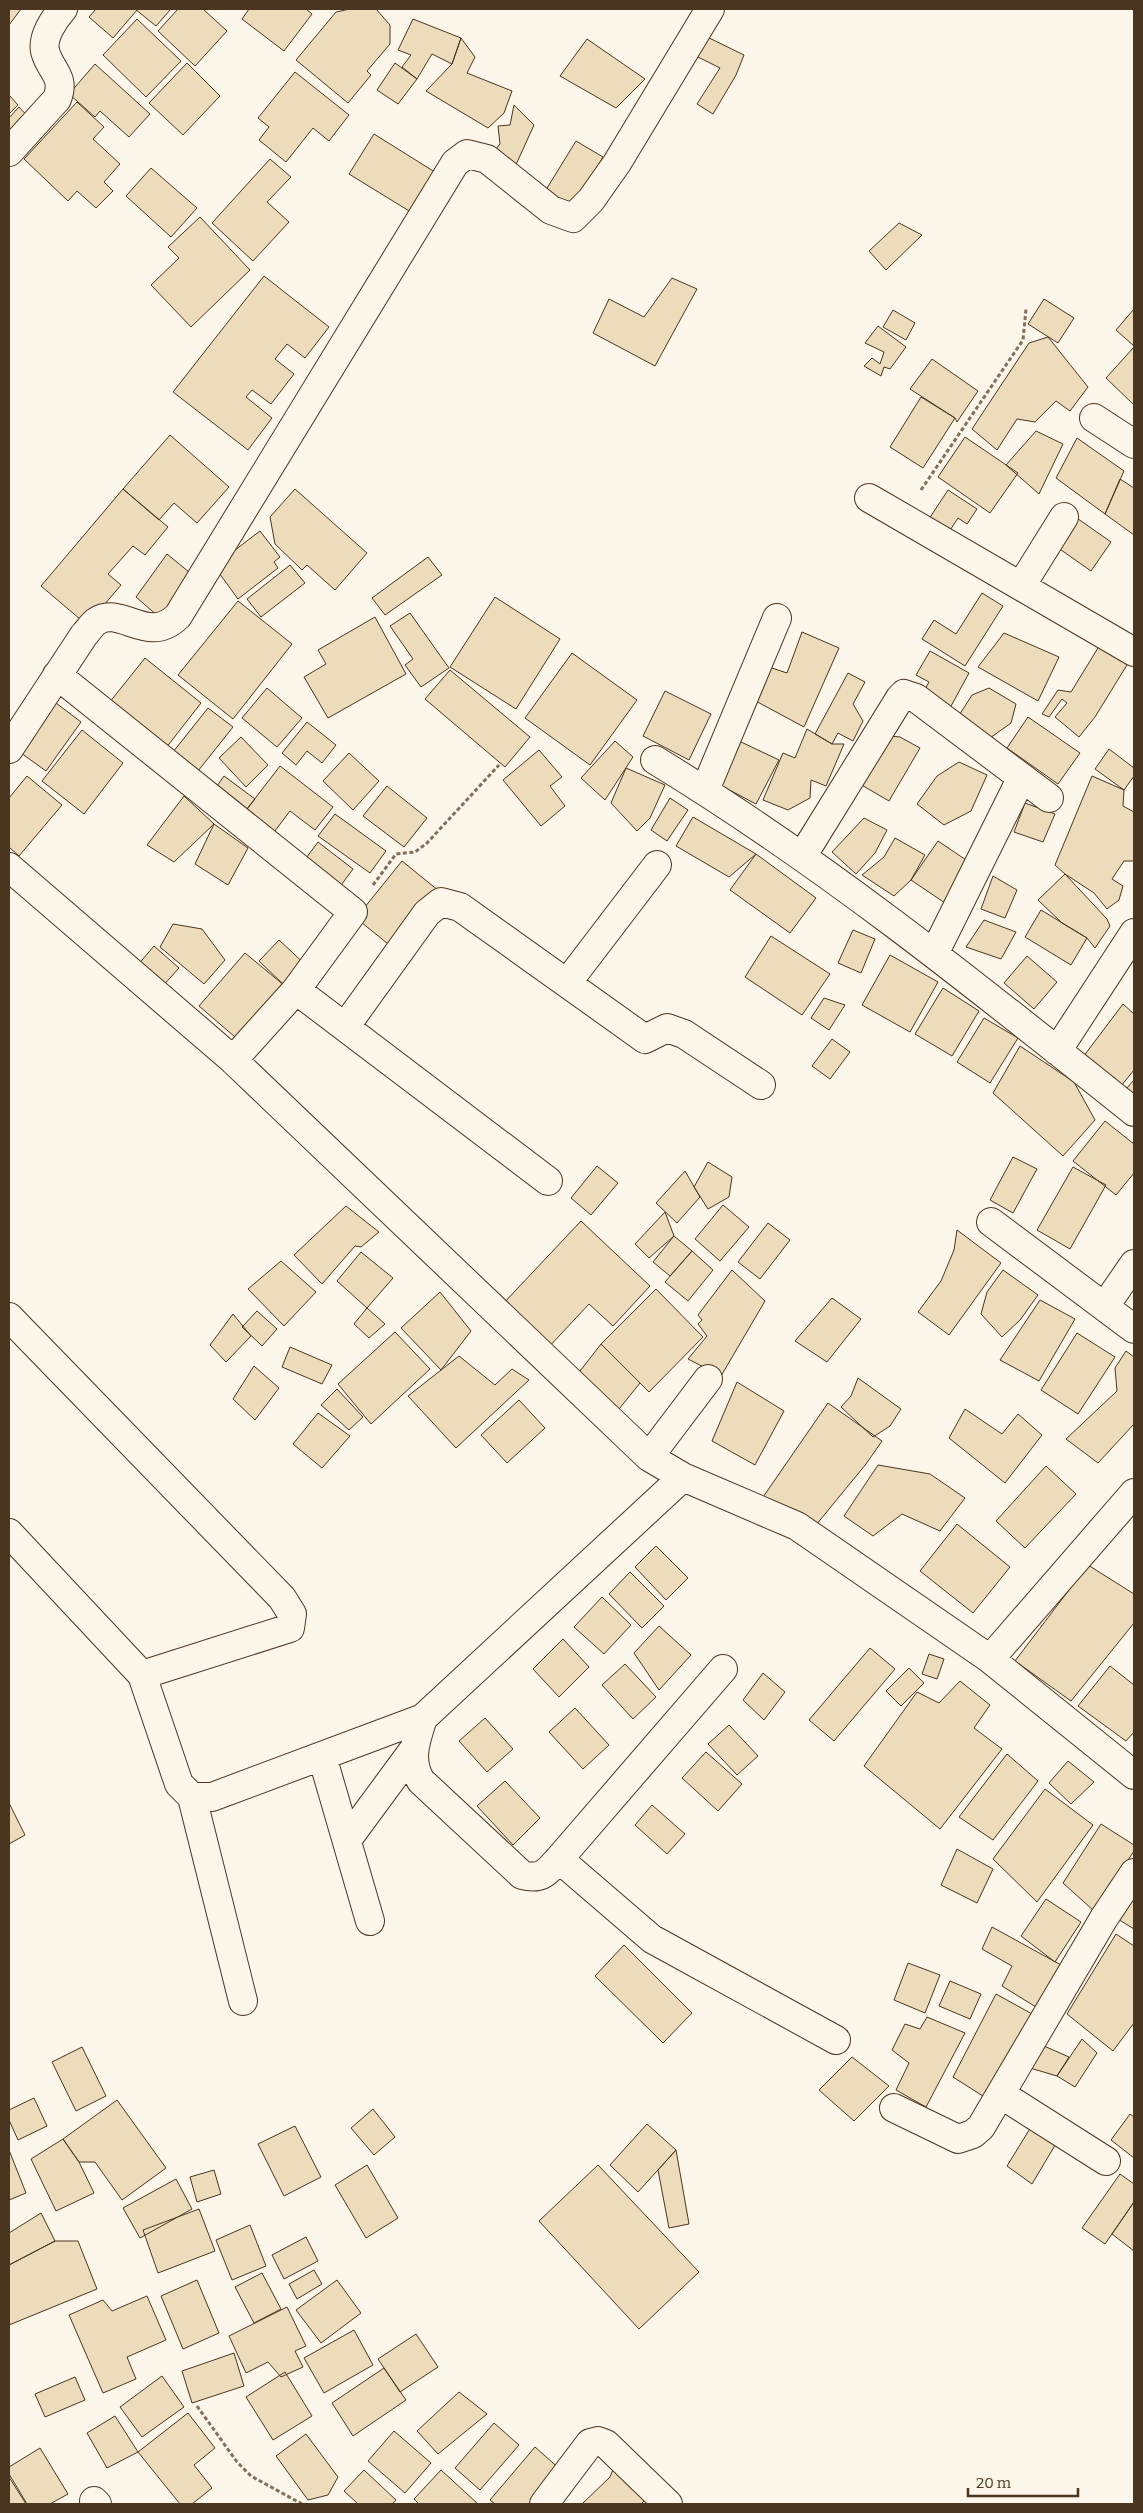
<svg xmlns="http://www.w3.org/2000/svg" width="1143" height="2513" viewBox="0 0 1143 2513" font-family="Bitter,serif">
<rect width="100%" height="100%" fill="#fbf6e9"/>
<!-- building -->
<path fill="#ecdcbc" stroke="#4a3520" d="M 9,9 L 21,9 L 9,25 Z
M 96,9 L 135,9 L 137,10 L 113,38 L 89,17 Z
M 135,9 L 171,9 L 156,26 Z
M 178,9 L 203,9 L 227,31 L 195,66 L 158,31 Z
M 249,9 L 306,9 L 312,14 L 284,51 L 242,19 Z
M 350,9 L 376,9 L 390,25 L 390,44 L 367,71 L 371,75 L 348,103 L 296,60 L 336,12 Z
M 137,19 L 181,61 L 146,97 L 103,55 Z
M 413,19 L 461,38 L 452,64 L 432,54 L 417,79 L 402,67 L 411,55 L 398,50 Z
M 701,34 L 744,55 L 736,75 L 713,114 L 697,104 L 720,68 L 692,54 Z
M 461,38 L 475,57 L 467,73 L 512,91 L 504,113 L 488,128 L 426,91 L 452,64 Z
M 587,39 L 645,79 L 616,108 L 560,76 Z
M 187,63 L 220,96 L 183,135 L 149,103 Z
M 395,63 L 417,79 L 398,104 L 377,90 Z
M 95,64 L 150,114 L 129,137 L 100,111 L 95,117 L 69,94 Z
M 295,72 L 349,115 L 329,141 L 313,128 L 286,162 L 259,140 L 269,127 L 258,118 Z
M 9,95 L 18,105 L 9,114 Z
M 77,102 L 104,127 L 93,139 L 120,164 L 104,182 L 113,191 L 96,208 L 77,191 L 68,201 L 24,159 Z
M 514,105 L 534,125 L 514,169 L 489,158 L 500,144 L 498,126 L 510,125 Z
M 19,107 L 33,122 L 9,147 L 9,118 Z
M 374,134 L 438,174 L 414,214 L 349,174 Z
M 576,141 L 603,157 L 571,210 L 544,193 Z
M 270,159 L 291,177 L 267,202 L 289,222 L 253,261 L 212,223 Z
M 151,168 L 197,208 L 171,237 L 126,196 Z
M 200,217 L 250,270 L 191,327 L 151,285 L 179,258 L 168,247 Z
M 899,223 L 922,235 L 886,270 L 869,251 Z
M 264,276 L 329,327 L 305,358 L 287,344 L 275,359 L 294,374 L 271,404 L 252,390 L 246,397 L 272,418 L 248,450 L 173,392 Z
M 672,278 L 697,289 L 655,366 L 593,333 L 609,299 L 644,317 Z
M 1044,299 L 1074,318 L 1058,343 L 1028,324 Z
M 1134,309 L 1134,346 L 1116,330 Z
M 893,310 L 915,323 L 906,340 L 883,327 Z
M 878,326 L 906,347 L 890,369 L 884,367 L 881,376 L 864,366 L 872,358 L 880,364 L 884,352 L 865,343 Z
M 1048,337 L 1088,387 L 1070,411 L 1056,401 L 1035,422 L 1017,419 L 997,450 L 972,429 L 1029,343 Z
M 1134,347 L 1134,405 L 1106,378 Z
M 932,359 L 978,391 L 957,422 L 955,418 L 910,389 Z
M 921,397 L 955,418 L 923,468 L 890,447 Z
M 1036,431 L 1063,444 L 1039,494 L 1006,465 Z
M 170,435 L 229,487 L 197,523 L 174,503 L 159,520 L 123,489 Z
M 965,437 L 1018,473 L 990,513 L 938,477 Z
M 1077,438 L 1124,471 L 1105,514 L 1056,478 Z
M 1120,479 L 1134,488 L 1134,535 L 1105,514 Z
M 123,489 L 168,527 L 145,555 L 133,546 L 108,574 L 121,585 L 87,625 L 41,586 Z
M 295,489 L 367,553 L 335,590 L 307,565 L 302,570 L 275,544 L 270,517 Z
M 948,490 L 977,509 L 967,524 L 958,518 L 947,535 L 927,522 Z
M 1074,516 L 1111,542 L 1091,571 L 1054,545 Z
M 260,531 L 280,557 L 274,562 L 278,568 L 238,599 L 214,566 Z
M 167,554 L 189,572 L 160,618 L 136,597 Z
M 428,557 L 442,575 L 385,615 L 372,598 Z
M 290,565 L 305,583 L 261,617 L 247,599 Z
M 982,593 L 1003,606 L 965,666 L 922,639 L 934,620 L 956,634 Z
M 495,597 L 560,639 L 516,709 L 450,667 Z
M 238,601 L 292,644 L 233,719 L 178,675 Z
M 410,613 L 449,668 L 421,687 L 405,665 L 413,659 L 390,626 Z
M 375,617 L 406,674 L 328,718 L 304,677 L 326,664 L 318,650 Z
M 802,632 L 839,648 L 804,727 L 752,699 L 766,666 L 787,673 Z
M 1004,633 L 1059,657 L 1038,701 L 978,667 Z
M 1101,643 L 1130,660 L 1095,717 L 1079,737 L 1055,717 L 1067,703 L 1062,699 L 1049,717 L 1042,714 L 1058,690 L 1071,692 Z
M 930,651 L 969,673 L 950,708 L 923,693 L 929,682 L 916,675 Z
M 572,653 L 637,700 L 590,765 L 525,718 Z
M 145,658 L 201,703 L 162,753 L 105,708 Z
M 450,670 L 530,737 L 505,767 L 425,699 Z
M 848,673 L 865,682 L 853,704 L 863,721 L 853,741 L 838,733 L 832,744 L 815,734 Z
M 267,688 L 302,718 L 277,747 L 242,718 Z
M 989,688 L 1016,704 L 1011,723 L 990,738 L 958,717 L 972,695 Z
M 665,691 L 711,714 L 689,760 L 643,736 Z
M 56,703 L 81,722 L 46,771 L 21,753 Z
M 208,708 L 233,727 L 194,776 L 169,757 Z
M 1028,717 L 1080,753 L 1058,784 L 1007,748 Z
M 307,722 L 336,745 L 322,763 L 307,751 L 296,765 L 282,753 Z
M 807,729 L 832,744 L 844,744 L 826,786 L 811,780 L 810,798 L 788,810 L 763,800 L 783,753 L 795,758 Z
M 82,730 L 123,763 L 84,814 L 42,781 Z
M 880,735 L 900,737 L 920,748 L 889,801 L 853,780 Z
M 241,737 L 268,765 L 246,787 L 219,758 Z
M 615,741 L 633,757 L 605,800 L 581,778 Z
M 739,741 L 779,760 L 756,804 L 718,784 Z
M 1109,749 L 1134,768 L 1134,776 L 1124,790 L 1095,769 Z
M 539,750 L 562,777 L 550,786 L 565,806 L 541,826 L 503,780 Z
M 349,753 L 379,781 L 353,810 L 323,781 Z
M 959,762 L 987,775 L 971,811 L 944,825 L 917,804 L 937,776 Z
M 280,766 L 333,807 L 315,830 L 290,811 L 268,840 L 240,818 Z
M 626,768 L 665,785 L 650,818 L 637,831 L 611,803 Z
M 27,776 L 62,805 L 19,856 L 9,847 L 9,798 Z
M 224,776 L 255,799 L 240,818 L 210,796 Z
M 1092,776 L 1124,790 L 1123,806 L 1134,812 L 1134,861 L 1124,861 L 1112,879 L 1123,886 L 1119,900 L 1107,909 L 1094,893 L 1065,874 L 1055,865 Z
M 387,786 L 427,818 L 404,847 L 363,816 Z
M 184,796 L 214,824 L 174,862 L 147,845 Z
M 670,798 L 688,810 L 667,841 L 651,830 Z
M 1025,803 L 1055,814 L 1043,842 L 1014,832 Z
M 335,814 L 386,851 L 370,873 L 318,836 Z
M 693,817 L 756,854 L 729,877 L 676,846 Z
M 864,818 L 887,830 L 875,853 L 856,874 L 832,852 Z
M 214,824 L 248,848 L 228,885 L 195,864 Z
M 895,838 L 925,855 L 911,880 L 894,896 L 862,875 L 884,857 Z
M 938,841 L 972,864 L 945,903 L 911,880 Z
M 318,842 L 353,869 L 336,892 L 301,865 Z
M 756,854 L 816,898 L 790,933 L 730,890 Z
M 402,861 L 439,891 L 393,948 L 356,918 Z
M 1065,874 L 1107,919 L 1110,926 L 1095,948 L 1087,938 L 1062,923 L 1038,900 Z
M 993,876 L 1017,890 L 1005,918 L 981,909 Z
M 1041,910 L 1087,938 L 1071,965 L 1025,937 Z
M 984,920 L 1016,932 L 1001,959 L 966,947 Z
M 173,924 L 202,929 L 225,960 L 204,984 L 160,947 Z
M 853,930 L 875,939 L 861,973 L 838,963 Z
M 771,936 L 830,974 L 802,1015 L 745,977 Z
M 279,940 L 309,968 L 285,986 L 259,961 Z
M 154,946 L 179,968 L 161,988 L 137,966 Z
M 245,953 L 285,986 L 242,1043 L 199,1006 Z
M 890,955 L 938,982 L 910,1032 L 862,1005 Z
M 1027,956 L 1057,982 L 1034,1009 L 1004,983 Z
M 943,988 L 979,1011 L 952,1056 L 915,1034 Z
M 824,998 L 845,1005 L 829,1030 L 811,1018 Z
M 1123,1004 L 1134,1014 L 1134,1070 L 1121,1086 L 1083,1057 Z
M 984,1018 L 1018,1038 L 990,1083 L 957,1062 Z
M 832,1039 L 850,1052 L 830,1079 L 812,1066 Z
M 1020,1046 L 1074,1082 L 1095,1120 L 1063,1156 L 993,1093 Z
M 1134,1080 L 1134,1097 L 1126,1089 Z
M 1105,1121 L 1134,1144 L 1134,1173 L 1116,1195 L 1073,1161 Z
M 1013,1157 L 1037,1169 L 1013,1213 L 990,1200 Z
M 708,1162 L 732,1177 L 729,1197 L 708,1209 L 694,1187 Z
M 597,1166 L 618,1183 L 591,1215 L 571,1198 Z
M 1073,1167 L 1106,1185 L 1070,1249 L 1037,1230 Z
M 685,1171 L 700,1197 L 677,1223 L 656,1203 Z
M 723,1205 L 749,1227 L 720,1261 L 695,1239 Z
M 346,1206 L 379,1232 L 361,1247 L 355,1246 L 322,1284 L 294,1255 Z
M 665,1212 L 674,1236 L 649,1258 L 635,1244 Z
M 581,1221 L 650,1286 L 613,1326 L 589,1304 L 546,1350 L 500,1307 Z
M 768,1223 L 790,1240 L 760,1279 L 738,1262 Z
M 957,1230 L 1001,1263 L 949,1335 L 918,1312 L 941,1281 L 954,1250 Z
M 674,1236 L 692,1251 L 670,1276 L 653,1262 Z
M 692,1251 L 713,1270 L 688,1301 L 665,1282 Z
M 361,1252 L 393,1278 L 367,1308 L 337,1281 Z
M 281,1261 L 316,1292 L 284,1326 L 248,1289 Z
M 732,1270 L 765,1301 L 721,1376 L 688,1359 L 707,1336 L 698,1324 L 702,1320 L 698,1315 Z
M 1003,1270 L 1038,1295 L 1020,1320 L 1002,1337 L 981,1314 L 987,1292 Z
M 656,1289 L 703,1337 L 649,1392 L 601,1344 Z
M 440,1292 L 471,1331 L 441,1370 L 401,1328 Z
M 832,1298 L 861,1319 L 827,1362 L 795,1341 Z
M 1040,1300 L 1075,1319 L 1039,1381 L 1000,1360 Z
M 367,1308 L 385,1324 L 369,1338 L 354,1324 Z
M 257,1311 L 277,1329 L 262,1346 L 242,1327 Z
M 233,1314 L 251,1336 L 226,1362 L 210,1345 Z
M 395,1332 L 430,1369 L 371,1424 L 338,1384 Z
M 1077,1333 L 1115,1357 L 1078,1414 L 1041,1390 Z
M 601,1344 L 640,1383 L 615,1414 L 577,1375 Z
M 290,1347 L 332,1365 L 322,1384 L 282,1367 Z
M 1126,1351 L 1134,1357 L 1134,1424 L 1098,1463 L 1066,1439 L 1117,1391 L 1115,1368 Z
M 459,1356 L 495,1385 L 512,1369 L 529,1380 L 456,1448 L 408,1396 Z
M 254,1366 L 279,1388 L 255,1420 L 233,1399 Z
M 858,1378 L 901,1409 L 890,1426 L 873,1437 L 841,1407 L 851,1396 Z
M 737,1382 L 784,1411 L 755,1465 L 712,1441 Z
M 337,1389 L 363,1417 L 349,1430 L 321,1405 Z
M 519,1400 L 545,1428 L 507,1463 L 481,1435 Z
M 828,1403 L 882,1441 L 866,1464 L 816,1525 L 761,1500 Z
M 965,1409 L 1002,1434 L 1018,1414 L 1042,1435 L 1005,1483 L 949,1438 Z
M 318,1413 L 350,1436 L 322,1468 L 293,1444 Z
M 878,1465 L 930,1474 L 965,1498 L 940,1531 L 902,1514 L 873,1536 L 844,1516 Z
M 1046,1466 L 1076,1494 L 1025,1548 L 996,1521 Z
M 957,1524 L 1010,1567 L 973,1613 L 920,1571 Z
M 656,1546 L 688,1578 L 666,1600 L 635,1567 Z
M 1088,1565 L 1134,1594 L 1134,1623 L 1071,1701 L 1015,1661 Z
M 630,1572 L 664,1606 L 642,1628 L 609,1594 Z
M 602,1597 L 631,1625 L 604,1654 L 574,1627 Z
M 659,1626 L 691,1655 L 659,1690 L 634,1653 Z
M 563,1639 L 589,1667 L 559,1697 L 533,1669 Z
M 870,1648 L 895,1669 L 834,1741 L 809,1720 Z
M 929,1654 L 944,1659 L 937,1679 L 922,1674 Z
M 625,1664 L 656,1697 L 633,1719 L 602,1685 Z
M 1110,1666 L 1134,1685 L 1134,1732 L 1126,1741 L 1078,1706 Z
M 909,1668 L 924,1683 L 901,1706 L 886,1691 Z
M 763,1673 L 785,1692 L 764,1720 L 743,1700 Z
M 960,1681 L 990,1705 L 974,1728 L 1002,1749 L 940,1829 L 864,1766 L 917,1692 L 939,1703 Z
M 575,1708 L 609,1745 L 583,1769 L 549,1732 Z
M 485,1718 L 513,1749 L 487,1772 L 459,1741 Z
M 729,1725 L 758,1756 L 737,1775 L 708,1744 Z
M 706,1752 L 742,1784 L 718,1811 L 682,1778 Z
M 1007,1754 L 1038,1781 L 993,1840 L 959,1817 Z
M 1068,1761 L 1094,1782 L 1071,1804 L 1049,1783 Z
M 505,1781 L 540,1818 L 513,1845 L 477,1806 Z
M 1045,1789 L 1093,1825 L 1037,1902 L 993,1859 Z
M 9,1803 L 25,1835 L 9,1844 Z
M 652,1805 L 685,1834 L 667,1854 L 635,1825 Z
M 1101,1824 L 1134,1845 L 1134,1851 L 1094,1911 L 1063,1883 Z
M 957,1849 L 993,1869 L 977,1903 L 941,1885 Z
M 1134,1883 L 1134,1929 L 1113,1916 Z
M 1046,1899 L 1081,1922 L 1055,1962 L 1021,1936 Z
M 992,1927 L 1061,1965 L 1036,2007 L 1002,1986 L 1012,1966 L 982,1949 Z
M 1116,1934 L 1134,1946 L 1134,2023 L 1113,2051 L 1067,2014 Z
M 624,1945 L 692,2013 L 663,2043 L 595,1976 Z
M 908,1963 L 940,1975 L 925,2013 L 894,2000 Z
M 950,1981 L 981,1994 L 970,2019 L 939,2006 Z
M 996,1994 L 1034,2015 L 986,2098 L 953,2077 Z
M 927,2017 L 965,2033 L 926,2107 L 896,2090 L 909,2063 L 892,2050 L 905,2024 L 920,2029 Z
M 1082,2039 L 1097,2053 L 1075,2087 L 1057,2076 Z
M 1044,2046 L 1069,2057 L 1057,2076 L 1030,2068 Z
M 82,2047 L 106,2096 L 76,2111 L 52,2062 Z
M 852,2057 L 889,2086 L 854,2121 L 819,2090 Z
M 34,2098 L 47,2126 L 18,2140 L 9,2120 L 9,2110 Z
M 117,2100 L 166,2168 L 122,2200 L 95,2162 L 79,2162 L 63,2139 Z
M 373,2109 L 395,2137 L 374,2155 L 351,2128 Z
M 1130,2114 L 1134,2117 L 1134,2158 L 1111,2140 Z
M 647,2124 L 676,2150 L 638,2192 L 610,2165 Z
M 295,2126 L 321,2177 L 284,2196 L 258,2144 Z
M 1031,2127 L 1057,2142 L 1032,2184 L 1007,2166 Z
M 63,2139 L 79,2162 L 94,2193 L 56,2211 L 31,2159 Z
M 9,2150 L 26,2193 L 9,2200 Z
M 676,2150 L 689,2224 L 669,2228 L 658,2170 Z
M 367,2165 L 398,2218 L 366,2238 L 335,2185 Z
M 598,2165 L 699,2272 L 639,2329 L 539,2221 Z
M 214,2170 L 221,2194 L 197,2202 L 190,2177 Z
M 1120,2174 L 1134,2184 L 1134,2202 L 1105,2244 L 1082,2228 Z
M 176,2179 L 192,2209 L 140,2238 L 123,2208 Z
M 1134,2202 L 1134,2251 L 1112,2234 Z
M 199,2209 L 215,2251 L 158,2273 L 143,2230 Z
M 41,2213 L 55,2241 L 9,2265 L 9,2233 Z
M 250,2225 L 266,2266 L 232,2280 L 216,2240 Z
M 306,2237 L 318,2261 L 284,2279 L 272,2255 Z
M 55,2241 L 78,2241 L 97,2289 L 9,2325 L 9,2265 Z
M 314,2270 L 322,2284 L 297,2299 L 289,2284 Z
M 262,2273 L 281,2309 L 254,2323 L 235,2287 Z
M 197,2280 L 219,2333 L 183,2349 L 161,2296 Z
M 337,2280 L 361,2313 L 321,2343 L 296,2310 Z
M 147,2296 L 166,2340 L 127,2357 L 136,2379 L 103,2393 L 69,2315 L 103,2300 L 112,2311 Z
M 287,2307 L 306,2346 L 295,2351 L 303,2367 L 281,2377 L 268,2362 L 246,2373 L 229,2336 Z
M 354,2330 L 373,2365 L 324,2393 L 304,2358 Z
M 416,2334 L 438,2367 L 400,2392 L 378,2359 Z
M 234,2353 L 244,2386 L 192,2403 L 182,2371 Z
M 384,2368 L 406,2400 L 353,2436 L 332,2403 Z
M 285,2372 L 312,2416 L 273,2440 L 246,2397 Z
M 162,2376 L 184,2407 L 142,2437 L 120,2407 Z
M 75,2377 L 85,2400 L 45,2417 L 35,2394 Z
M 459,2392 L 487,2414 L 438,2454 L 417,2431 Z
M 188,2413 L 215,2448 L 194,2465 L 212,2488 L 192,2504 L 180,2504 L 138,2452 Z
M 115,2416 L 138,2452 L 107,2468 L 87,2433 Z
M 494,2423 L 519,2445 L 480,2490 L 455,2468 Z
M 394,2431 L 431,2463 L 405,2493 L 368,2461 Z
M 306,2434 L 338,2477 L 328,2495 L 308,2500 L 276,2456 Z
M 535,2447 L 562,2471 L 534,2504 L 495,2504 L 490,2500 Z
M 40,2448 L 68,2494 L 50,2504 L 27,2504 L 9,2474 L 9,2467 Z
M 617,2459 L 650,2495 L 641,2504 L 582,2504 L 610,2477 Z
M 364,2470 L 396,2500 L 392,2504 L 358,2504 L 344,2491 Z
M 441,2470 L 478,2504 L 419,2504 L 414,2499 Z
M 9,2477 L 26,2504 L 9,2504 Z"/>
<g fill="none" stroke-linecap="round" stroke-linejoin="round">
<!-- minor casing -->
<g stroke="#4a3520" stroke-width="30">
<path id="minor" d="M 9,152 L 57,99 C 66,76 50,71 45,51 C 42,37 54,19 63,9
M 1094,418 L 1134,444
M 869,498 L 1134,652
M 1021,586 L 1064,517
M 57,675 L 353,912 L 296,990 L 233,1060
M 9,749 L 84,635 C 88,631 92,624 97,621 C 121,605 148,646 178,616 L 455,163 L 467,154 L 487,159 L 551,210 L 573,218 L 591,200 L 617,163 L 710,9
M 655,760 C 824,863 979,988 1134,1112
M 705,790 L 777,618
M 803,855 L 900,698 L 904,694 L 916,698 L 1049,798
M 9,867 L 233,1060 L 649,1457 L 683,1477 L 797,1526 L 990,1659 L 1134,1775
M 934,954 L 1021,779
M 567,983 L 657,865
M 296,990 L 548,1181
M 345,1027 L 427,913 L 441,902 L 460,907 L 645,1039 L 667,1028 L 684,1034 L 761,1085
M 1057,1051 L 1134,933
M 991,1222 L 1134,1329
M 1105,1306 L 1134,1264
M 9,1317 L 282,1598 L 292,1614 L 290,1628 L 142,1675
M 649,1457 L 708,1379
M 683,1477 L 423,1718 C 416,1740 408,1760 421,1781 L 522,1875 C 542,1880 546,1873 559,1859 L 652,1939 L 836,2040
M 9,1533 L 142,1675 L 179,1784 L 192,1797 L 212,1797 L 423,1718
M 990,1659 L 1134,1493
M 322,1756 L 370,1921
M 192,1797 L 243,2001
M 347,1840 L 414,1749
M 559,1859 L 723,1669
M 1002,2095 L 1106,2161
M 894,2108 L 958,2139 L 973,2134 L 981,2127 L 1104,1918 L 1134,1873
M 94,2501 L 97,2504
M 544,2504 L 590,2443 L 598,2441 L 606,2444 L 668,2504"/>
</g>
<!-- path -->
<path stroke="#7f6f5c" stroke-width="3" stroke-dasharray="4 2.5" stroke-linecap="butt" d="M 921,490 L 1023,340 L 1026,309
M 373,885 L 396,854 L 415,852 L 427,843 L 499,765
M 197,2406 L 237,2462 L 251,2476 L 302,2504"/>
<!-- minor -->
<use href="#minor" stroke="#fbf6e9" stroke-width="28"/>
</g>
<!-- border -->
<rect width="1143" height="2513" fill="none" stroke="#4a3520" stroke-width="20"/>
<!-- scale -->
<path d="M968 2488v8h110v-8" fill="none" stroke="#4a3520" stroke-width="2.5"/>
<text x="976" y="2488" font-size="15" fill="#4a3520" stroke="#fbf6e9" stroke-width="4" paint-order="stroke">20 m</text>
</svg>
